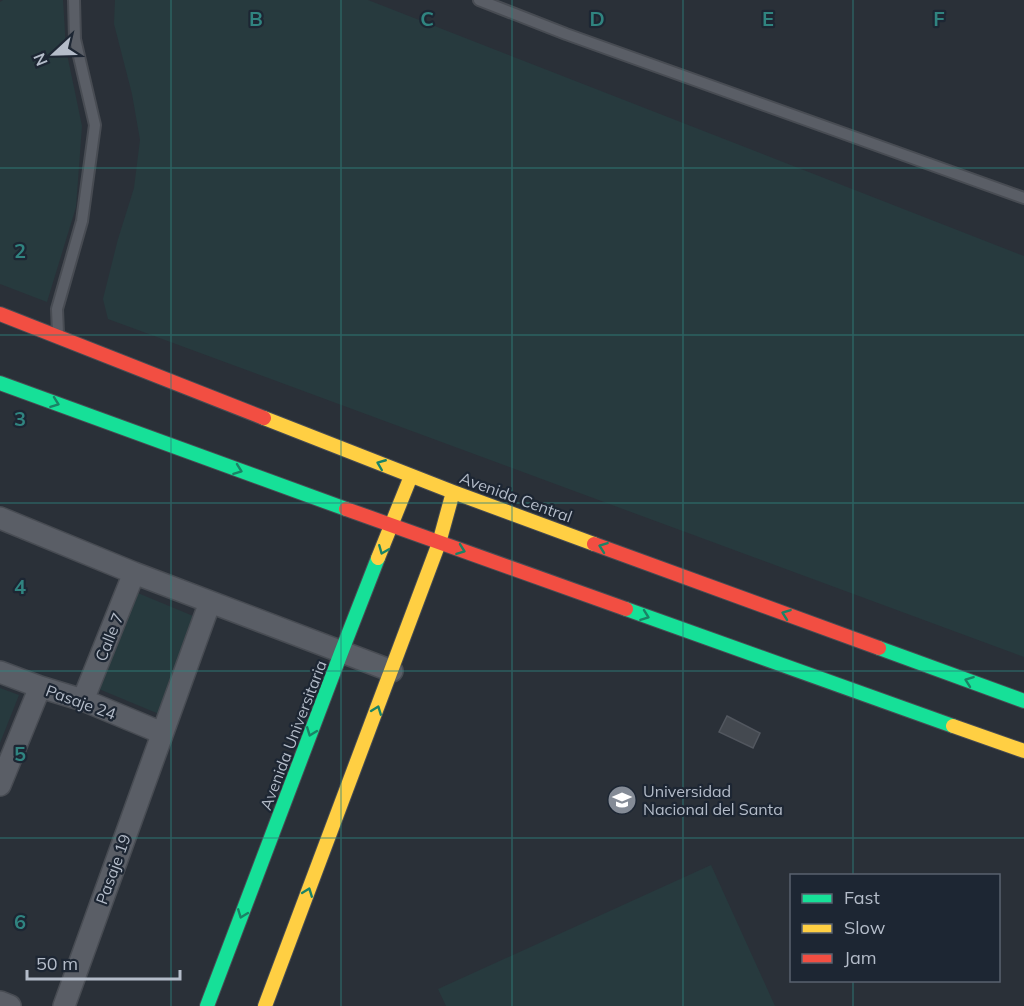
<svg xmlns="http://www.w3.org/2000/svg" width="1024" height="1006" viewBox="0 0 1024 1006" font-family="Mulish,sans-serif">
<rect width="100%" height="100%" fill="#2a3038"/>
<!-- green -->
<path fill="#273a3e" d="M 3,0 L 63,0 L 66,49 L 82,126 L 76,207 L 47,302 L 0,284 L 0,2 Z
M 115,0 L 368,0 L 1024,256 L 1024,657 L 108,319 L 103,299 L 118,239 L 134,188 L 140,140 L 132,94 L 114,24 Z
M 133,591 L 198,618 L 159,714 L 94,687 Z
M 0,688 L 19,695 L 0,743 Z
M 711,865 L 775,1006 L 446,1006 L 438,989 Z"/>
<!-- building -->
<path fill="#444950" stroke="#52575f" stroke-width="1.5" d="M 727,716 L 760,733 L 753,748 L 719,732 Z"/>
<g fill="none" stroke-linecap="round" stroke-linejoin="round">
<!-- lane casing -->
<g stroke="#484c53" stroke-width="14">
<path id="lane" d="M 479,0 L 566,34 L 1024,198
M 58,333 L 57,309 L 82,221 L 95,125 L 75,39 L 74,0"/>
</g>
<!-- street casing -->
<g stroke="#484c53" stroke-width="24">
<path id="street" d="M 0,518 L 134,573 L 392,671
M 0,672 L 40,687 L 83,700 L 162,733
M 83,700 L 134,573
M 0,785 L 40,687
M 0,1002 L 10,1006
M 64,1006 L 210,602"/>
</g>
<!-- fast casing -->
<g stroke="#484c53" stroke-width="16">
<path id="fast" d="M 0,383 L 346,509
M 626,609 L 953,726
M 879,648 L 1024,701
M 207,1006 L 341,653 L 378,558"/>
</g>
<!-- slow casing -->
<g stroke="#484c53" stroke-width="16">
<path id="slow" d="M 264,418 L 453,492 L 594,544
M 378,558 L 411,476
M 953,726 L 1024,751
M 265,1006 L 439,543 L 453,492"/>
</g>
<!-- jam casing -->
<g stroke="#484c53" stroke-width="16">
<path id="jam" d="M 0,314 L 264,418
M 346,509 L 626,609
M 594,544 L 879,648"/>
</g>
<!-- lane -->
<use href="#lane" stroke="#5a5e66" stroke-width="10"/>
<!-- street -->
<use href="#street" stroke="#5a5e66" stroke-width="21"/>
<!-- fast -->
<use href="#fast" stroke="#16e098" stroke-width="14"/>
<!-- slow -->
<use href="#slow" stroke="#ffcf43" stroke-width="14"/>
<!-- jam -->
<use href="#jam" stroke="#f24e42" stroke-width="14"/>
</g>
<!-- one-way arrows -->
<defs><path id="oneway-chevron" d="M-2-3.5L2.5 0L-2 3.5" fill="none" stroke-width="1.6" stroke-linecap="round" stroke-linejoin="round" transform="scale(1.5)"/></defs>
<g stroke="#1a8366">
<use href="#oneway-chevron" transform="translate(55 403) rotate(20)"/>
<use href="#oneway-chevron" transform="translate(381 464) rotate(-158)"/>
<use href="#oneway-chevron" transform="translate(238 470) rotate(20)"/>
<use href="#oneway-chevron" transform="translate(603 547) rotate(-160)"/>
<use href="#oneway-chevron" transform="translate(383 550) rotate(112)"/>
<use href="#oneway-chevron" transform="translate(461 550) rotate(20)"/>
<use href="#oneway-chevron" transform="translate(786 614) rotate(-160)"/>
<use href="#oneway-chevron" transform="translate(645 616) rotate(20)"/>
<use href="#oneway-chevron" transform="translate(969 681) rotate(-160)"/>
<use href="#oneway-chevron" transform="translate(377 710) rotate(-69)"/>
<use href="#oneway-chevron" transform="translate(311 732) rotate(111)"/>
<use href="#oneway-chevron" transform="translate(308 892) rotate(-69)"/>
<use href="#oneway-chevron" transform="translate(242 914) rotate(111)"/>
</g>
<!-- grid -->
<path fill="none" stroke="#308480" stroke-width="1.5" stroke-opacity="0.55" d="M 171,0 L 171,1006M 341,0 L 341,1006M 512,0 L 512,1006M 683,0 L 683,1006M 853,0 L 853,876M 0,168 L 1024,168M 0,335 L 1024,335M 0,503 L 1024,503M 0,671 L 1024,671M 0,838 L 1024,838M 853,980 L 853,1006"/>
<!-- icons -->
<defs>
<g id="university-disc" transform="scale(1.5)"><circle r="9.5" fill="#848b96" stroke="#1d2633"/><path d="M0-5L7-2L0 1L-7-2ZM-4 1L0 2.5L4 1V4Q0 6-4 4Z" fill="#fff"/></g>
</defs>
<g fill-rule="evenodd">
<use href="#university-disc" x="622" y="800"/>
</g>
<g text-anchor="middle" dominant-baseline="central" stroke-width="4.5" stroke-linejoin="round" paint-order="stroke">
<!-- street labels -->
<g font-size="16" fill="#b4bcc9" stroke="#1d2633">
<text transform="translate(516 497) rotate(20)">Avenida Central</text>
<text transform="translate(109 637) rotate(-68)">Calle 7</text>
<text transform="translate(81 702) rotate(20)">Pasaje 24</text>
<text transform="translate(293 735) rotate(-69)">Avenida Universitaria</text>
<text transform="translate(113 869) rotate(-70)">Pasaje 19</text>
</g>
<!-- poi labels -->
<g font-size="16" fill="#b4bcc9" stroke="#1d2633" text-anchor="start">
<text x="643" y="791">Universidad<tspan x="643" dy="18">Nacional del Santa</tspan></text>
</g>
</g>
<g font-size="20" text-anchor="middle" font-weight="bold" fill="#308480" stroke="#1d2633" stroke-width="4.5" stroke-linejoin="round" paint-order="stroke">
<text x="256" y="26">B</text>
<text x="427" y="26">C</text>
<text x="597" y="26">D</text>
<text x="768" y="26">E</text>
<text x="939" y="26">F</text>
<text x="20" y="258">2</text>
<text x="20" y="426">3</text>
<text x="20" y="594">4</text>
<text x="20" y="761">5</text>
<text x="20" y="929">6</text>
</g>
<!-- legend -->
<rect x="790" y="874" width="210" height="108" fill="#1d2633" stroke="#59626f" stroke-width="1.5"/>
<rect x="802" y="894" width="30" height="9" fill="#16e098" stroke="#59626f" stroke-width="1.5"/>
<text x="844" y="904" font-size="18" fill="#b4bcc9">Fast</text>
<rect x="802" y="924" width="30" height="9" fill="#ffcf43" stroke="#59626f" stroke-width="1.5"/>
<text x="844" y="934" font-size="18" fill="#b4bcc9">Slow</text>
<rect x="802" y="954" width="30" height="9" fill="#f24e42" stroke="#59626f" stroke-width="1.5"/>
<text x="844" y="964" font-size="18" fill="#b4bcc9">Jam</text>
<!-- north arrow -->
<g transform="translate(54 54) rotate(248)" stroke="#1d2633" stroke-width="4.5" paint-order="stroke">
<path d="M0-4.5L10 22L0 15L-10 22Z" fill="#b4bcc9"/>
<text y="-9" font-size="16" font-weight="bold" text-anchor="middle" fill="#b4bcc9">N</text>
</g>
<!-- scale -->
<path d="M27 970v9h153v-9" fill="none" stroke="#b4bcc9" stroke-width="3"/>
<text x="36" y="970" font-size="18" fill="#b4bcc9" stroke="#1d2633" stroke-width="4.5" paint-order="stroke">50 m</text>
</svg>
